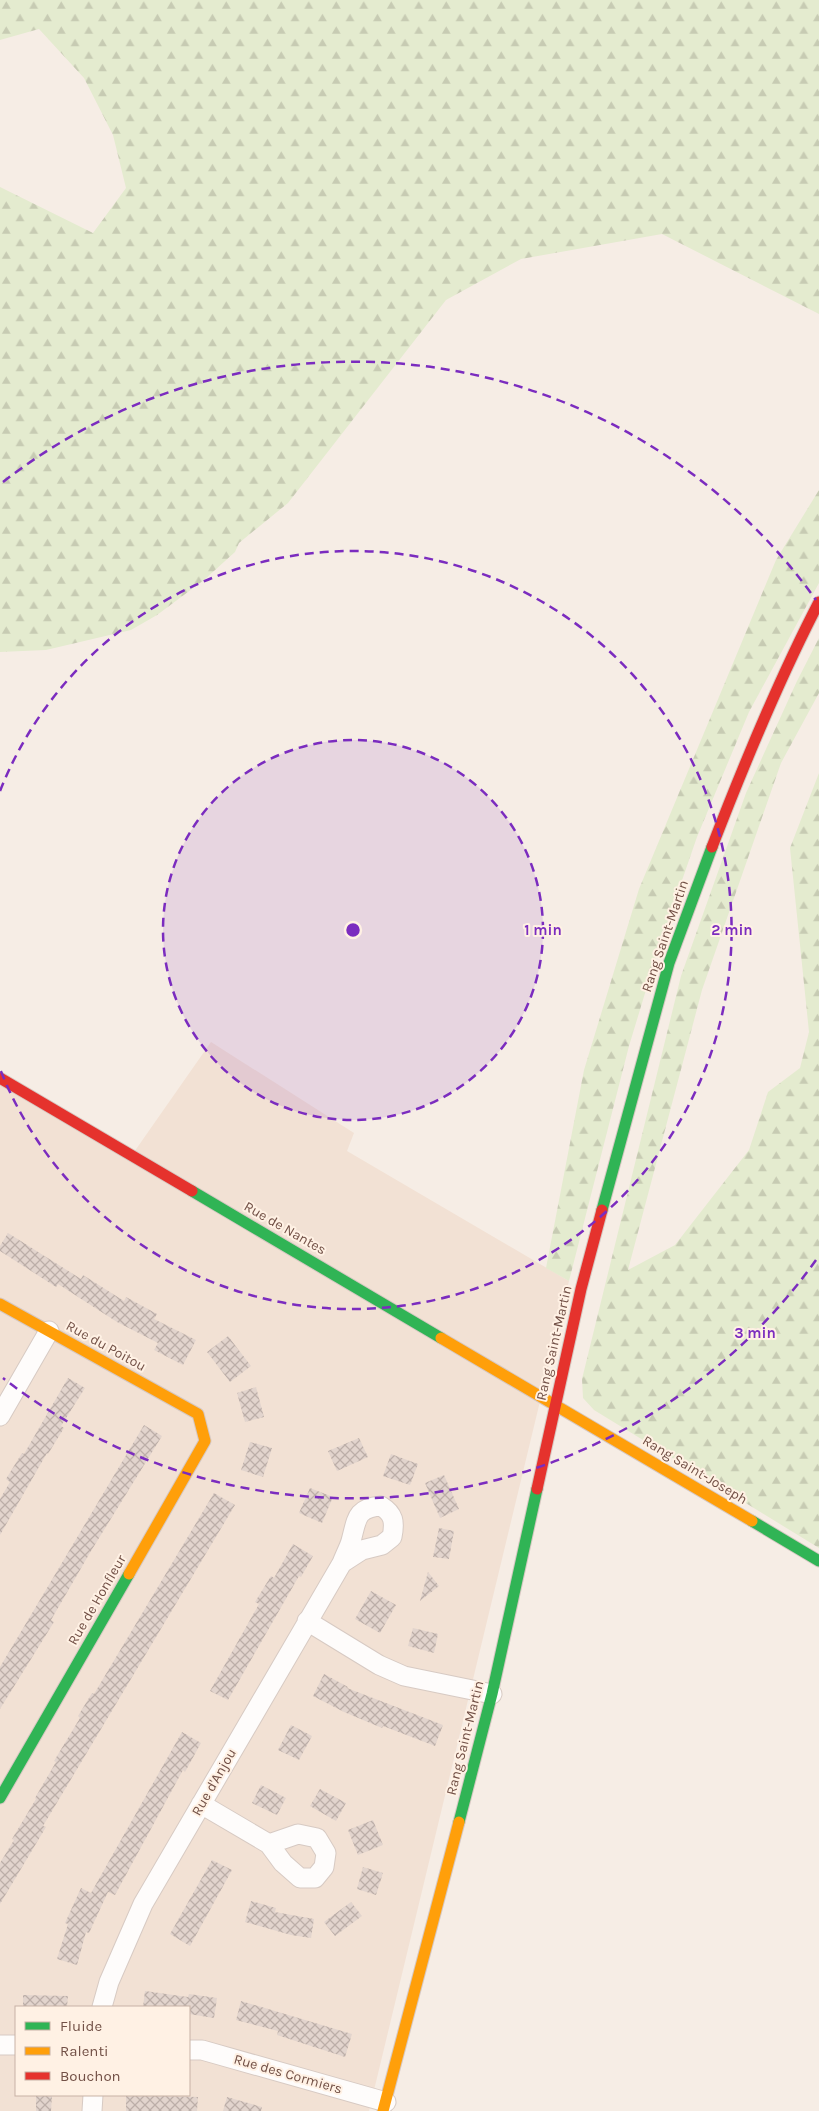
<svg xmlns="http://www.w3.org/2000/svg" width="819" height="2111" viewBox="0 0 819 2111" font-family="Karla,sans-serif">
<defs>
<pattern id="forest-firs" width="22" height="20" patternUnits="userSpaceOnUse" patternTransform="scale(1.25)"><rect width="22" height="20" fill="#e4ebcf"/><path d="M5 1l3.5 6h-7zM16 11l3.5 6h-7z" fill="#c7cbb3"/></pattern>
<pattern id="building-cross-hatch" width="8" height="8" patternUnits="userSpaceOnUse" patternTransform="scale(1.25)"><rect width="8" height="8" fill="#e2d4cd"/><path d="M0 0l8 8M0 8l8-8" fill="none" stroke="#bcaea8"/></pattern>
</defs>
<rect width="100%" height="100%" fill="#f6ede5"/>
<!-- residential -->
<path fill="#f2e1d4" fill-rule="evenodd" d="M 211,1042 L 354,1133 L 347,1151 L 569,1281 L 369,2111 L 0,2111 L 0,1078 L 132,1155 ZM 16,2007 L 189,2007 L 189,2095 L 16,2095 Z"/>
<!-- forest -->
<path fill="url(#forest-firs)" d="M 0,0 L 819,0 L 819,314 L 662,234 L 521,259 L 446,300 L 288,503 L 239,543 L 235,552 L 204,580 L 157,615 L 131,630 L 46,650 L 0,652 L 0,187 L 93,233 L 126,188 L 113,135 L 84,78 L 39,29 L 0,40 Z
M 819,490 L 819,583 L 749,712 L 697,837 L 659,947 L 629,1046 L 569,1281 L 546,1268 L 584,1070 L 639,889 L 776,560 Z
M 819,638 L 819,693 L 781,763 L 702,990 L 628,1270 L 675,1245 L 749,1150 L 768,1092 L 800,1068 L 809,1032 L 790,848 L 819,773 L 819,1548 L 594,1410 L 583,1398 L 582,1379 L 681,976 L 746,793 L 797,681 Z"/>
<!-- building -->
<path fill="url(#building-cross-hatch)" d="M 8,1233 L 81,1279 L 83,1275 L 124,1301 L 126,1297 L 157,1314 L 154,1319 L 196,1340 L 183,1365 L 154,1350 L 158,1343 L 117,1322 L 58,1284 L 56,1287 L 0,1251 L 0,1246 Z
M 228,1336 L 251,1366 L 230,1382 L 207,1352 Z
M 68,1378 L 85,1388 L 61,1426 L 64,1428 L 48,1454 L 47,1453 L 0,1535 L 0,1499 L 10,1482 L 6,1479 L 22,1453 L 24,1454 Z
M 256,1387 L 264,1417 L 245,1422 L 237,1393 Z
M 144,1425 L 162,1436 L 91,1551 L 51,1620 L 54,1622 L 0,1709 L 0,1667 Z
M 359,1438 L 368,1457 L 337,1471 L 328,1451 Z
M 250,1442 L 272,1448 L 263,1477 L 241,1470 Z
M 391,1454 L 418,1464 L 410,1485 L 383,1476 Z
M 444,1475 L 459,1509 L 440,1518 L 425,1483 Z
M 310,1488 L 333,1497 L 322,1523 L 299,1513 Z
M 214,1493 L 235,1505 L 43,1826 L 46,1827 L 0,1904 L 0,1863 L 14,1840 L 12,1839 L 36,1799 L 35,1798 L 56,1762 L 54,1761 L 80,1718 L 78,1716 L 92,1693 L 94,1694 Z
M 439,1528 L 454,1531 L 449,1559 L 433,1557 Z
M 293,1544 L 313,1556 L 301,1577 L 299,1576 L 228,1700 L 210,1691 L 259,1604 L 255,1602 L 271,1576 L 274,1578 Z
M 428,1572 L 439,1586 L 420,1601 Z
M 371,1591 L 396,1605 L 380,1633 L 355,1619 Z
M 413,1628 L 438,1634 L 434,1653 L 408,1646 Z
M 324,1674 L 348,1687 L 347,1688 L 443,1725 L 435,1746 L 383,1726 L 382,1728 L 344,1712 L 313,1696 Z
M 291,1725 L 312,1736 L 299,1760 L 278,1750 Z
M 182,1732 L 201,1743 L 185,1772 L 183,1770 L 115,1895 L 108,1892 L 89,1933 L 86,1932 L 77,1965 L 57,1959 L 68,1924 L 65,1923 L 81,1888 L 91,1893 Z
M 261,1785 L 286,1798 L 277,1815 L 252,1803 Z
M 320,1789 L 346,1803 L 336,1821 L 310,1806 Z
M 373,1820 L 383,1845 L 358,1855 L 348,1830 Z
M 212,1860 L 232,1870 L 190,1946 L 170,1934 Z
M 363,1867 L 383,1873 L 376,1895 L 357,1889 Z
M 251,1901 L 276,1908 L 275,1912 L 314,1919 L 311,1938 L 291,1935 L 245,1922 Z
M 351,1902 L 362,1916 L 335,1936 L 324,1922 Z
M 145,1991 L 188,1997 L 189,1994 L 217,1998 L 214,2018 L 189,2014 L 189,2007 L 143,2007 Z
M 23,1995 L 68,1996 L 67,2007 L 23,2007 Z
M 241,2001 L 352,2034 L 345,2057 L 277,2035 L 278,2031 L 236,2020 Z
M 36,2095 L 52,2095 L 51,2111 L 36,2111 Z
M 126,2095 L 198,2097 L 197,2111 L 126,2111 Z
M 227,2097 L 262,2107 L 261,2111 L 223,2111 Z"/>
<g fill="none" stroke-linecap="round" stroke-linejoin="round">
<!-- street casing -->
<g stroke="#d7cac3" stroke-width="21">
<path id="street" d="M 0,1416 L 49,1331
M 381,1506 C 394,1514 395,1522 392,1537 L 382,1545 L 362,1550 L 342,1563 C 345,1555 349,1548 351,1541 C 357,1520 355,1508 381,1506 Z
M 307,1621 L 379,1665 L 404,1676 L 492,1694
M 201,1804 L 269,1844 L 283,1863 L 300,1878 L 315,1878 L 324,1867 L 326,1853 L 317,1838 L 298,1834 L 269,1844
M 102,2007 L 109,1982 L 143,1904 L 342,1563
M 0,2045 L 16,2045
M 189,2050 L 202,2050 L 386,2102
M 92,2111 L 93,2095"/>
</g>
<!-- fast casing -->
<g stroke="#d6c8c2" stroke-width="13">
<path id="fast" d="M 192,1191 L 441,1338
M 602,1210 L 669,963 L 712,847
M 752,1521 L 819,1561
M 0,1798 L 129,1574
M 459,1822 L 492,1694 L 537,1489"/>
</g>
<!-- slow casing -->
<g stroke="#d6c8c2" stroke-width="13">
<path id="slow" d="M 0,1304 L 198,1414 L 205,1441 L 129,1574
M 441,1338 L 752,1521
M 383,2111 L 459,1822"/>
</g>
<!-- jam casing -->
<g stroke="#d6c8c2" stroke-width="13">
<path id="jam" d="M 712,847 C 744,764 778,681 819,602
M 0,1078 L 192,1191
M 537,1489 L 581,1289 L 602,1210"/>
</g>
<!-- street -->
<use href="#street" stroke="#fefcfb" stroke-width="19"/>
<!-- fast -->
<use href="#fast" stroke="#30b455" stroke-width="11"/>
<!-- slow -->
<use href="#slow" stroke="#ff9f0a" stroke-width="11"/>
<!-- jam -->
<use href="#jam" stroke="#e5322d" stroke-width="11"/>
</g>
<!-- distance rings -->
<circle cx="353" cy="930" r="190" fill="#7b2cbf" fill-opacity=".12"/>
<g fill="none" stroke="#7b2cbf" stroke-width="2.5" stroke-dasharray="9 6">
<circle cx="353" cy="930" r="190"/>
<path d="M0 791A379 379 0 1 1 0 1069"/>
<path d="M816 1260A569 569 0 0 1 3 1378M3 482A569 569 0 0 1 816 600"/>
</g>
<g text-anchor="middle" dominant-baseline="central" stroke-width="4" stroke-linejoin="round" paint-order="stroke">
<!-- street labels -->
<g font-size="14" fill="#725046" stroke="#fff1e4">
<text transform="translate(665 936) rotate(-71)">Rang Saint-Martin</text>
<text transform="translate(285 1228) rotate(30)">Rue de Nantes</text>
<text transform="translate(554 1343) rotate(-77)">Rang Saint-Martin</text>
<text transform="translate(106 1346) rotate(29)">Rue du Poitou</text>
<text transform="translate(695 1470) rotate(31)">Rang Saint-Joseph</text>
<text transform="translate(97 1600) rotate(-60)">Rue de Honfleur</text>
<text transform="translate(465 1738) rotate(-76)">Rang Saint-Martin</text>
<text transform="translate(214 1782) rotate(-60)">Rue d'Anjou</text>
<text transform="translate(288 2074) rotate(16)">Rue des Cormiers</text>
</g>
</g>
<circle cx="353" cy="930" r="8" fill="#7b2cbf" stroke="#fff1e4" stroke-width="2.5"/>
<g font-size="15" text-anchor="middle" font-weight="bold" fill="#7b2cbf" stroke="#fff1e4" stroke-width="4" stroke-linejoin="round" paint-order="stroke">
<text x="543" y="935">1 min</text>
<text x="732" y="935">2 min</text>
<text x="755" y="1338">3 min</text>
</g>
<!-- legend -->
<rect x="15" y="2006" width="175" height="90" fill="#fff1e4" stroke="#c7b1a5"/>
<rect x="25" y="2022" width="25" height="8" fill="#30b455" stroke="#c7b1a5"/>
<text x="60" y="2031" font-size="15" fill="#725046">Fluide</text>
<rect x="25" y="2047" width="25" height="8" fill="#ff9f0a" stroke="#c7b1a5"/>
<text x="60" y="2056" font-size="15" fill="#725046">Ralenti</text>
<rect x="25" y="2072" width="25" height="8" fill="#e5322d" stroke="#c7b1a5"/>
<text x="60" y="2081" font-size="15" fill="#725046">Bouchon</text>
</svg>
